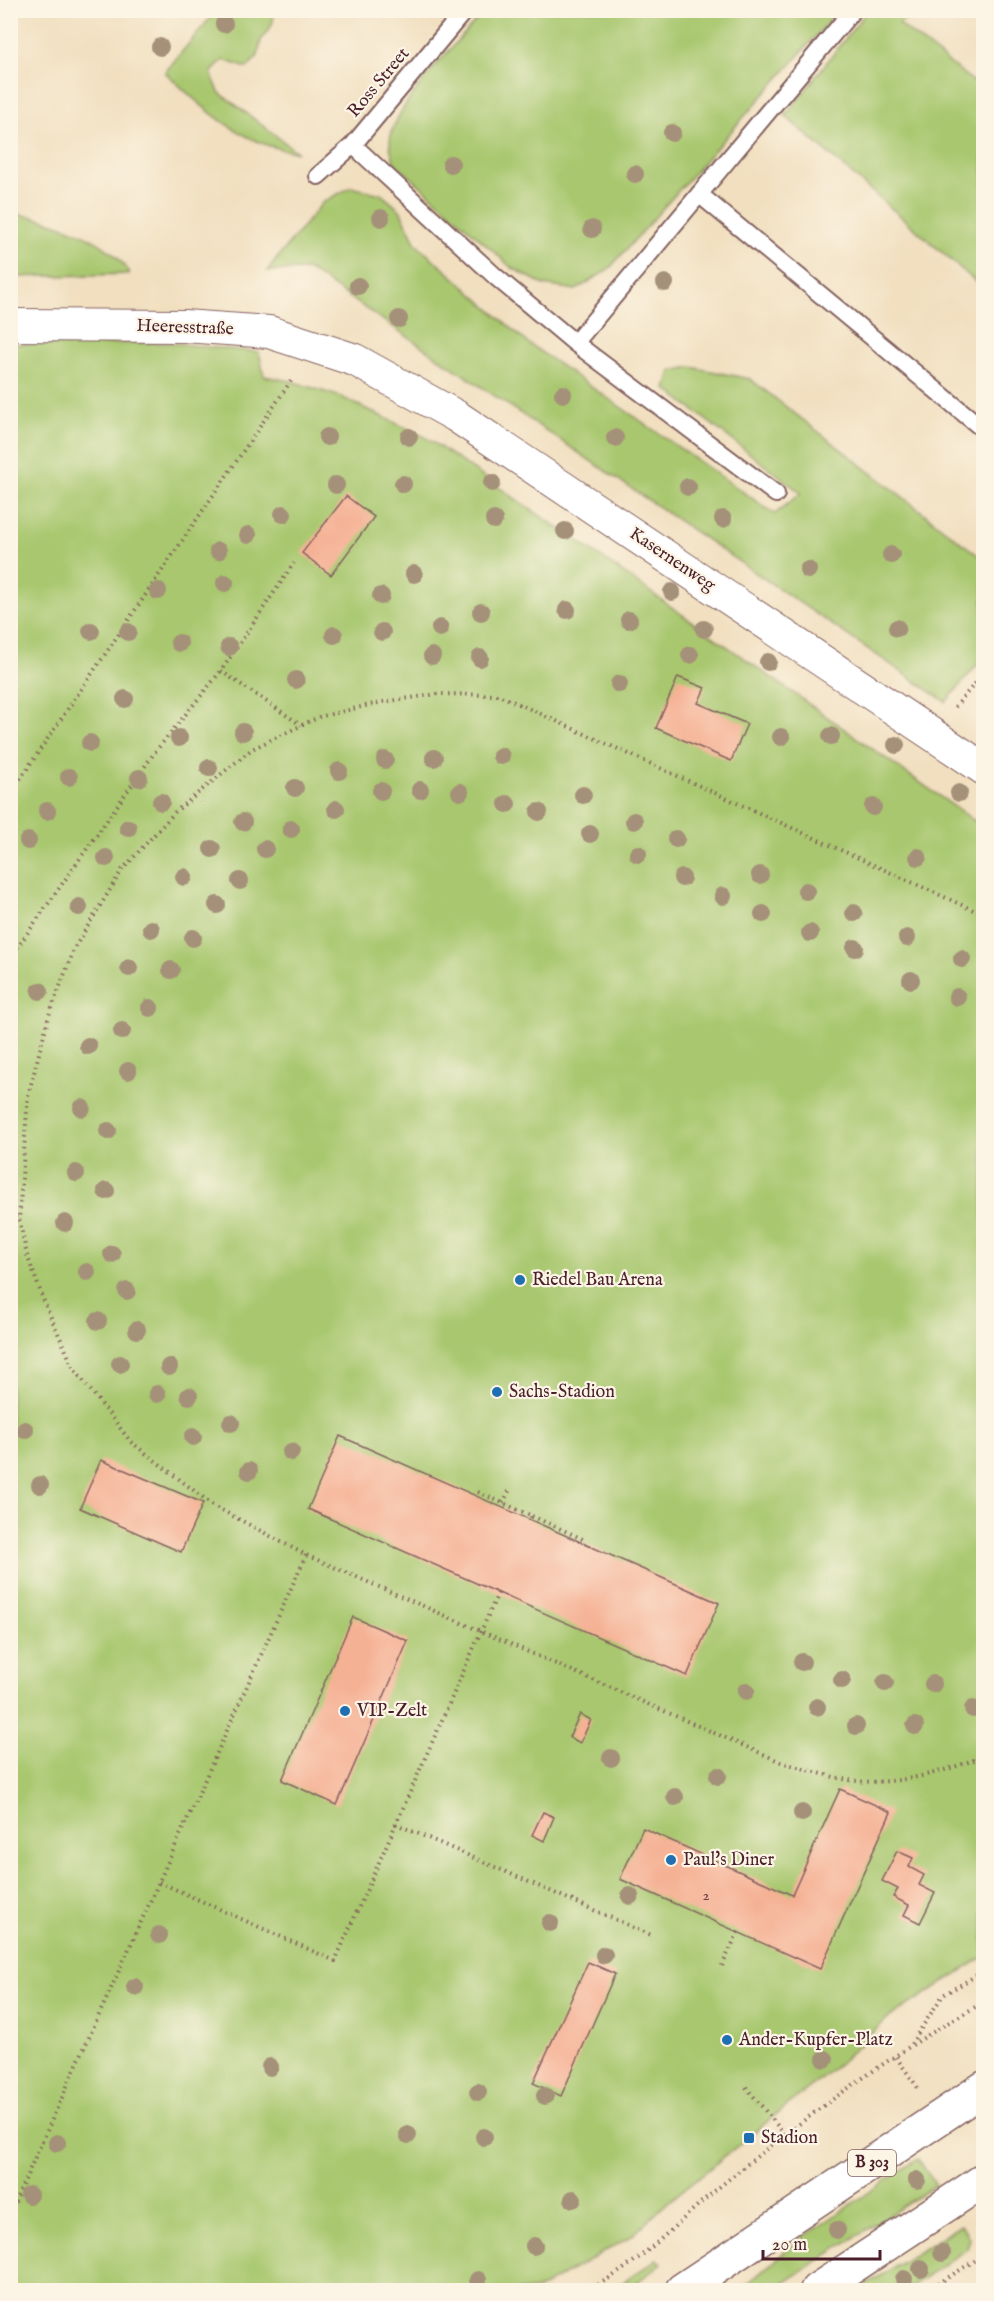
<svg xmlns="http://www.w3.org/2000/svg" width="994" height="2301" viewBox="0 0 994 2301" font-family="'IM FELL English',serif">
<rect width="100%" height="100%" fill="#fcf5e5"/>
<filter id="ink" filterUnits="userSpaceOnUse"><feTurbulence type="fractalNoise" baseFrequency=".0167" numOctaves="2"/><feDisplacementMap in="SourceGraphic" scale="12" xChannelSelector="R" yChannelSelector="G"/><feConvolveMatrix kernelMatrix="1 2 1 2 8 2 1 2 1" color-interpolation-filters="sRGB"/></filter>
<filter id="wash" filterUnits="userSpaceOnUse"><feTurbulence type="fractalNoise" baseFrequency=".008" numOctaves="4" result="noise"/><feDisplacementMap in="SourceGraphic" scale="24" xChannelSelector="R" yChannelSelector="G"/><feGaussianBlur stdDeviation="1.35" result="paint"/><feColorMatrix in="noise" values="0 0 0 0 0 0 0 0 0 0 0 0 0 0 0 0 0 1.4 0 .05"/><feComposite in="paint" operator="in"/></filter>
<g filter="url(#wash)">
<rect width="100%" height="100%" fill="#f1dfbf"/>
<!-- green -->
<path fill="#a8c76e" stroke="#79734c" stroke-width="1.5" d="M 217,10 L 275,11 L 272,25 L 261,40 L 258,56 L 247,68 L 223,60 L 211,73 L 219,92 L 297,152 C 243,146 202,108 165,72 Z
M 485,11 L 485,10 L 838,11 L 609,269 L 576,290 L 544,285 L 512,268 L 394,162 C 393,156 390,149 390,144 C 388,110 462,37 485,11 Z
M 867,11 L 915,11 L 899,24 L 974,82 L 983,82 L 983,288 L 785,116 Z
M 351,187 L 381,194 L 400,210 L 416,244 L 528,343 L 775,514 L 801,493 L 666,389 L 671,371 L 691,367 L 750,379 L 983,559 L 983,658 L 946,702 L 309,270 L 267,271 L 323,202 Z
M 11,213 C 50,219 109,237 130,274 L 11,277 Z
M 171,343 L 259,352 L 264,376 L 291,381 L 341,397 L 425,437 L 595,553 L 983,827 L 983,1957 L 888,2018 L 842,2061 L 667,2203 L 632,2236 L 537,2290 L 11,2290 L 10,344 Z
M 918,2159 L 936,2185 L 773,2290 L 740,2290 L 799,2240 Z
M 961,2225 L 970,2239 L 967,2249 L 906,2290 L 858,2290 Z
M 657,2259 L 662,2263 L 627,2290 L 612,2290 Z"/>
<g id="blocks">
<!-- building -->
<path fill="#f5b194" d="M 346,496 L 374,517 L 331,575 L 302,553 Z
M 678,677 L 705,688 L 698,703 L 747,724 L 731,761 L 656,728 Z
M 340,1436 L 719,1603 L 687,1676 L 308,1509 Z
M 101,1460 L 203,1503 L 181,1552 L 80,1508 Z
M 353,1617 L 408,1641 L 337,1805 L 282,1780 Z
M 580,1714 L 591,1720 L 580,1743 L 569,1737 Z
M 840,1789 L 891,1812 L 820,1969 L 620,1879 L 643,1828 L 792,1895 Z
M 543,1812 L 554,1817 L 544,1841 L 532,1835 Z
M 897,1851 L 913,1858 L 909,1867 L 924,1875 L 919,1885 L 935,1893 L 920,1923 L 904,1915 L 909,1905 L 893,1897 L 898,1889 L 882,1881 Z
M 588,1962 L 615,1974 L 561,2096 L 533,2083 Z"/>
</g>
</g>
<g filter="url(#ink)">
<use href="#blocks" fill-opacity="0" stroke="#84625f" stroke-width="1.5"/>
<g fill="none" stroke-linecap="round" stroke-linejoin="round">
<!-- service casing -->
<g stroke="#84625f" stroke-width="20">
<path id="service" d="M 353,145 L 496,277 L 575,343 L 776,494
M 318,176 L 353,145 L 465,10
M 699,194 L 984,430
M 575,343 L 853,10"/>
</g>
<!-- minor casing -->
<g stroke="#84625f" stroke-width="34">
<path id="minor" d="M 10,325 L 184,326 L 269,332 L 355,360 L 456,416 L 984,769"/>
</g>
<!-- primary casing -->
<g stroke="#84625f" stroke-width="36">
<path id="primary" d="M 682,2290 L 984,2088
M 817,2290 L 984,2180"/>
</g>
<!-- path -->
<path stroke="#84625f" stroke-width="4" stroke-dasharray="1.5 4.5" stroke-linecap="butt" d="M 221,671 L 301,725
M 955,707 L 984,673
M 10,794 L 293,378
M 984,915 L 499,695 L 438,694 L 382,702 L 319,717 L 252,749 L 175,812 L 122,870 L 75,947 L 49,1015 L 28,1096 L 19,1219 L 27,1255 L 45,1304 L 74,1369 L 131,1442 L 214,1506 L 306,1555 L 781,1762 C 802,1768 823,1775 844,1779 C 890,1788 941,1773 984,1756
M 10,958 L 155,752 L 221,671 L 294,563
M 10,1214 L 19,1219
M 478,1492 L 532,1516 L 530,1519
M 503,1503 L 509,1491
M 532,1516 L 585,1540
M 498,1593 L 396,1824 L 651,1935
M 159,1882 L 335,1961 L 396,1824
M 722,1966 L 738,1932
M 911,2044 L 943,1995 L 984,1971
M 896,2057 L 918,2088
M 746,2087 L 785,2135
M 10,2213 L 306,1555
M 587,2290 C 640,2266 678,2220 723,2184 C 802,2119 894,2052 984,2002
M 928,2290 L 984,2255"/>
<!-- service -->
<use href="#service" stroke="#fff" stroke-width="16"/>
<!-- minor -->
<use href="#minor" stroke="#fff" stroke-width="32"/>
<!-- primary -->
<use href="#primary" stroke="#fff" stroke-width="33"/>
</g>
<!-- trees -->
<g fill="#a59179">
<circle cx="224" cy="24" r="9"/>
<circle cx="160" cy="47" r="9"/>
<circle cx="672" cy="133" r="9"/>
<circle cx="451" cy="164" r="9"/>
<circle cx="635" cy="174" r="9"/>
<circle cx="381" cy="218" r="9"/>
<circle cx="592" cy="229" r="9"/>
<circle cx="665" cy="283" r="9"/>
<circle cx="358" cy="286" r="9"/>
<circle cx="399" cy="319" r="9"/>
<circle cx="563" cy="394" r="9"/>
<circle cx="327" cy="437" r="9"/>
<circle cx="409" cy="437" r="9"/>
<circle cx="615" cy="438" r="9"/>
<circle cx="492" cy="483" r="9"/>
<circle cx="403" cy="484" r="9"/>
<circle cx="336" cy="485" r="9"/>
<circle cx="688" cy="487" r="9"/>
<circle cx="283" cy="514" r="9"/>
<circle cx="723" cy="519" r="9"/>
<circle cx="494" cy="520" r="9"/>
<circle cx="565" cy="531" r="9"/>
<circle cx="248" cy="535" r="9"/>
<circle cx="218" cy="551" r="9"/>
<circle cx="891" cy="555" r="9"/>
<circle cx="808" cy="570" r="9"/>
<circle cx="414" cy="574" r="9"/>
<circle cx="225" cy="583" r="9"/>
<circle cx="158" cy="591" r="9"/>
<circle cx="672" cy="592" r="9"/>
<circle cx="381" cy="596" r="9"/>
<circle cx="567" cy="610" r="9"/>
<circle cx="481" cy="612" r="9"/>
<circle cx="629" cy="620" r="9"/>
<circle cx="440" cy="628" r="9"/>
<circle cx="897" cy="628" r="9"/>
<circle cx="704" cy="629" r="9"/>
<circle cx="91" cy="631" r="9"/>
<circle cx="128" cy="632" r="9"/>
<circle cx="382" cy="632" r="9"/>
<circle cx="334" cy="635" r="9"/>
<circle cx="179" cy="643" r="9"/>
<circle cx="229" cy="647" r="9"/>
<circle cx="690" cy="655" r="9"/>
<circle cx="432" cy="656" r="9"/>
<circle cx="480" cy="658" r="9"/>
<circle cx="768" cy="662" r="9"/>
<circle cx="296" cy="680" r="9"/>
<circle cx="619" cy="684" r="9"/>
<circle cx="125" cy="699" r="9"/>
<circle cx="243" cy="732" r="9"/>
<circle cx="831" cy="736" r="9"/>
<circle cx="781" cy="737" r="9"/>
<circle cx="179" cy="738" r="9"/>
<circle cx="90" cy="743" r="9"/>
<circle cx="896" cy="745" r="9"/>
<circle cx="501" cy="756" r="9"/>
<circle cx="434" cy="758" r="9"/>
<circle cx="385" cy="760" r="9"/>
<circle cx="209" cy="768" r="9"/>
<circle cx="339" cy="771" r="9"/>
<circle cx="69" cy="777" r="9"/>
<circle cx="139" cy="778" r="9"/>
<circle cx="295" cy="788" r="9"/>
<circle cx="420" cy="790" r="9"/>
<circle cx="381" cy="791" r="9"/>
<circle cx="460" cy="792" r="9"/>
<circle cx="959" cy="793" r="9"/>
<circle cx="583" cy="795" r="9"/>
<circle cx="161" cy="802" r="9"/>
<circle cx="507" cy="804" r="9"/>
<circle cx="873" cy="807" r="9"/>
<circle cx="336" cy="809" r="9"/>
<circle cx="47" cy="811" r="9"/>
<circle cx="539" cy="812" r="9"/>
<circle cx="634" cy="821" r="9"/>
<circle cx="243" cy="822" r="9"/>
<circle cx="128" cy="828" r="9"/>
<circle cx="291" cy="829" r="9"/>
<circle cx="590" cy="834" r="9"/>
<circle cx="676" cy="839" r="9"/>
<circle cx="28" cy="841" r="9"/>
<circle cx="212" cy="849" r="9"/>
<circle cx="265" cy="849" r="9"/>
<circle cx="638" cy="854" r="9"/>
<circle cx="918" cy="857" r="9"/>
<circle cx="106" cy="858" r="9"/>
<circle cx="760" cy="875" r="9"/>
<circle cx="184" cy="877" r="9"/>
<circle cx="682" cy="878" r="9"/>
<circle cx="240" cy="881" r="9"/>
<circle cx="806" cy="891" r="9"/>
<circle cx="723" cy="896" r="9"/>
<circle cx="217" cy="905" r="9"/>
<circle cx="79" cy="907" r="9"/>
<circle cx="854" cy="913" r="9"/>
<circle cx="763" cy="914" r="9"/>
<circle cx="151" cy="929" r="9"/>
<circle cx="810" cy="933" r="9"/>
<circle cx="193" cy="938" r="9"/>
<circle cx="907" cy="938" r="9"/>
<circle cx="855" cy="948" r="9"/>
<circle cx="962" cy="959" r="9"/>
<circle cx="129" cy="968" r="9"/>
<circle cx="171" cy="970" r="9"/>
<circle cx="911" cy="980" r="9"/>
<circle cx="40" cy="991" r="9"/>
<circle cx="957" cy="997" r="9"/>
<circle cx="150" cy="1008" r="9"/>
<circle cx="122" cy="1031" r="9"/>
<circle cx="88" cy="1046" r="9"/>
<circle cx="128" cy="1071" r="9"/>
<circle cx="82" cy="1108" r="9"/>
<circle cx="108" cy="1131" r="9"/>
<circle cx="76" cy="1173" r="9"/>
<circle cx="106" cy="1191" r="9"/>
<circle cx="65" cy="1223" r="9"/>
<circle cx="112" cy="1254" r="9"/>
<circle cx="87" cy="1272" r="9"/>
<circle cx="127" cy="1291" r="9"/>
<circle cx="98" cy="1321" r="9"/>
<circle cx="137" cy="1330" r="9"/>
<circle cx="120" cy="1364" r="9"/>
<circle cx="169" cy="1367" r="9"/>
<circle cx="157" cy="1394" r="9"/>
<circle cx="189" cy="1396" r="9"/>
<circle cx="231" cy="1423" r="9"/>
<circle cx="25" cy="1430" r="9"/>
<circle cx="193" cy="1437" r="9"/>
<circle cx="291" cy="1452" r="9"/>
<circle cx="249" cy="1471" r="9"/>
<circle cx="40" cy="1485" r="9"/>
<circle cx="802" cy="1662" r="9"/>
<circle cx="842" cy="1680" r="9"/>
<circle cx="885" cy="1683" r="9"/>
<circle cx="933" cy="1684" r="9"/>
<circle cx="746" cy="1691" r="9"/>
<circle cx="817" cy="1707" r="9"/>
<circle cx="973" cy="1709" r="9"/>
<circle cx="856" cy="1726" r="9"/>
<circle cx="915" cy="1726" r="9"/>
<circle cx="611" cy="1758" r="9"/>
<circle cx="718" cy="1776" r="9"/>
<circle cx="675" cy="1797" r="9"/>
<circle cx="802" cy="1813" r="9"/>
<circle cx="630" cy="1896" r="9"/>
<circle cx="550" cy="1923" r="9"/>
<circle cx="159" cy="1935" r="9"/>
<circle cx="604" cy="1955" r="9"/>
<circle cx="135" cy="1987" r="9"/>
<circle cx="825" cy="2059" r="9"/>
<circle cx="270" cy="2067" r="9"/>
<circle cx="478" cy="2092" r="9"/>
<circle cx="545" cy="2096" r="9"/>
<circle cx="408" cy="2135" r="9"/>
<circle cx="484" cy="2137" r="9"/>
<circle cx="57" cy="2143" r="9"/>
<circle cx="917" cy="2180" r="9"/>
<circle cx="29" cy="2195" r="9"/>
<circle cx="573" cy="2199" r="9"/>
<circle cx="837" cy="2230" r="9"/>
<circle cx="534" cy="2246" r="9"/>
<circle cx="942" cy="2253" r="9"/>
<circle cx="921" cy="2269" r="9"/>
<circle cx="904" cy="2279" r="9"/>
<circle cx="478" cy="2280" r="9"/>
</g>
</g>
<!-- markers -->
<g fill="#1f6fb2" stroke="#fcf5e5" stroke-width="2">
<circle cx="520" cy="1280" r="6"/>
<circle cx="497" cy="1392" r="6"/>
<circle cx="345" cy="1711" r="6"/>
<circle cx="671" cy="1860" r="6"/>
<circle cx="727" cy="2040" r="6"/>
<rect x="743" y="2132" width="12" height="12" rx="3"/>
</g>
<g text-anchor="middle" dominant-baseline="central" stroke-width="4.5" stroke-linejoin="round" paint-order="stroke">
<!-- number labels -->
<g font-size="15" fill="#754445">
<text x="706" y="1895">2</text>
</g>
<!-- shield labels -->
<rect fill="#fcf5e5" stroke="#7f5f63" stroke-width="1.5" x="848" y="2150" width="48" height="26" rx="4.5"/>
<g font-size="16" font-weight="bold" fill="#4a1f2b">
<text x="872" y="2163">B 303</text>
</g>
<!-- street labels -->
<g font-size="18" fill="#4a1f2b" stroke="#fcf5e5">
<text transform="translate(379 83) rotate(-50)">Ross Street</text>
<text transform="translate(185 328) rotate(2)">Heeresstraße</text>
<text transform="translate(672 560) rotate(34)">Kasernenweg</text>
</g>
<!-- poi labels -->
<g font-size="18" fill="#4a1f2b" stroke="#fcf5e5" text-anchor="start">
<text x="532" y="1280">Riedel Bau Arena</text>
<text x="509" y="1392">Sachs-Stadion</text>
<text x="357" y="1711">VIP-Zelt</text>
<text x="683" y="1860">Paul's Diner</text>
<text x="739" y="2040">Ander-Kupfer-Platz</text>
<text x="761" y="2138">Stadion</text>
</g>
</g>
<!-- margin -->
<rect width="994" height="2301" fill="none" stroke="#fcf5e5" stroke-width="36"/>
<!-- scale -->
<path d="M763 2250v9h117v-9" fill="none" stroke="#4a1f2b" stroke-width="3"/>
<text x="772" y="2250" font-size="18" fill="#4a1f2b" stroke="#fcf5e5" stroke-width="4.5" paint-order="stroke">20 m</text>
</svg>
